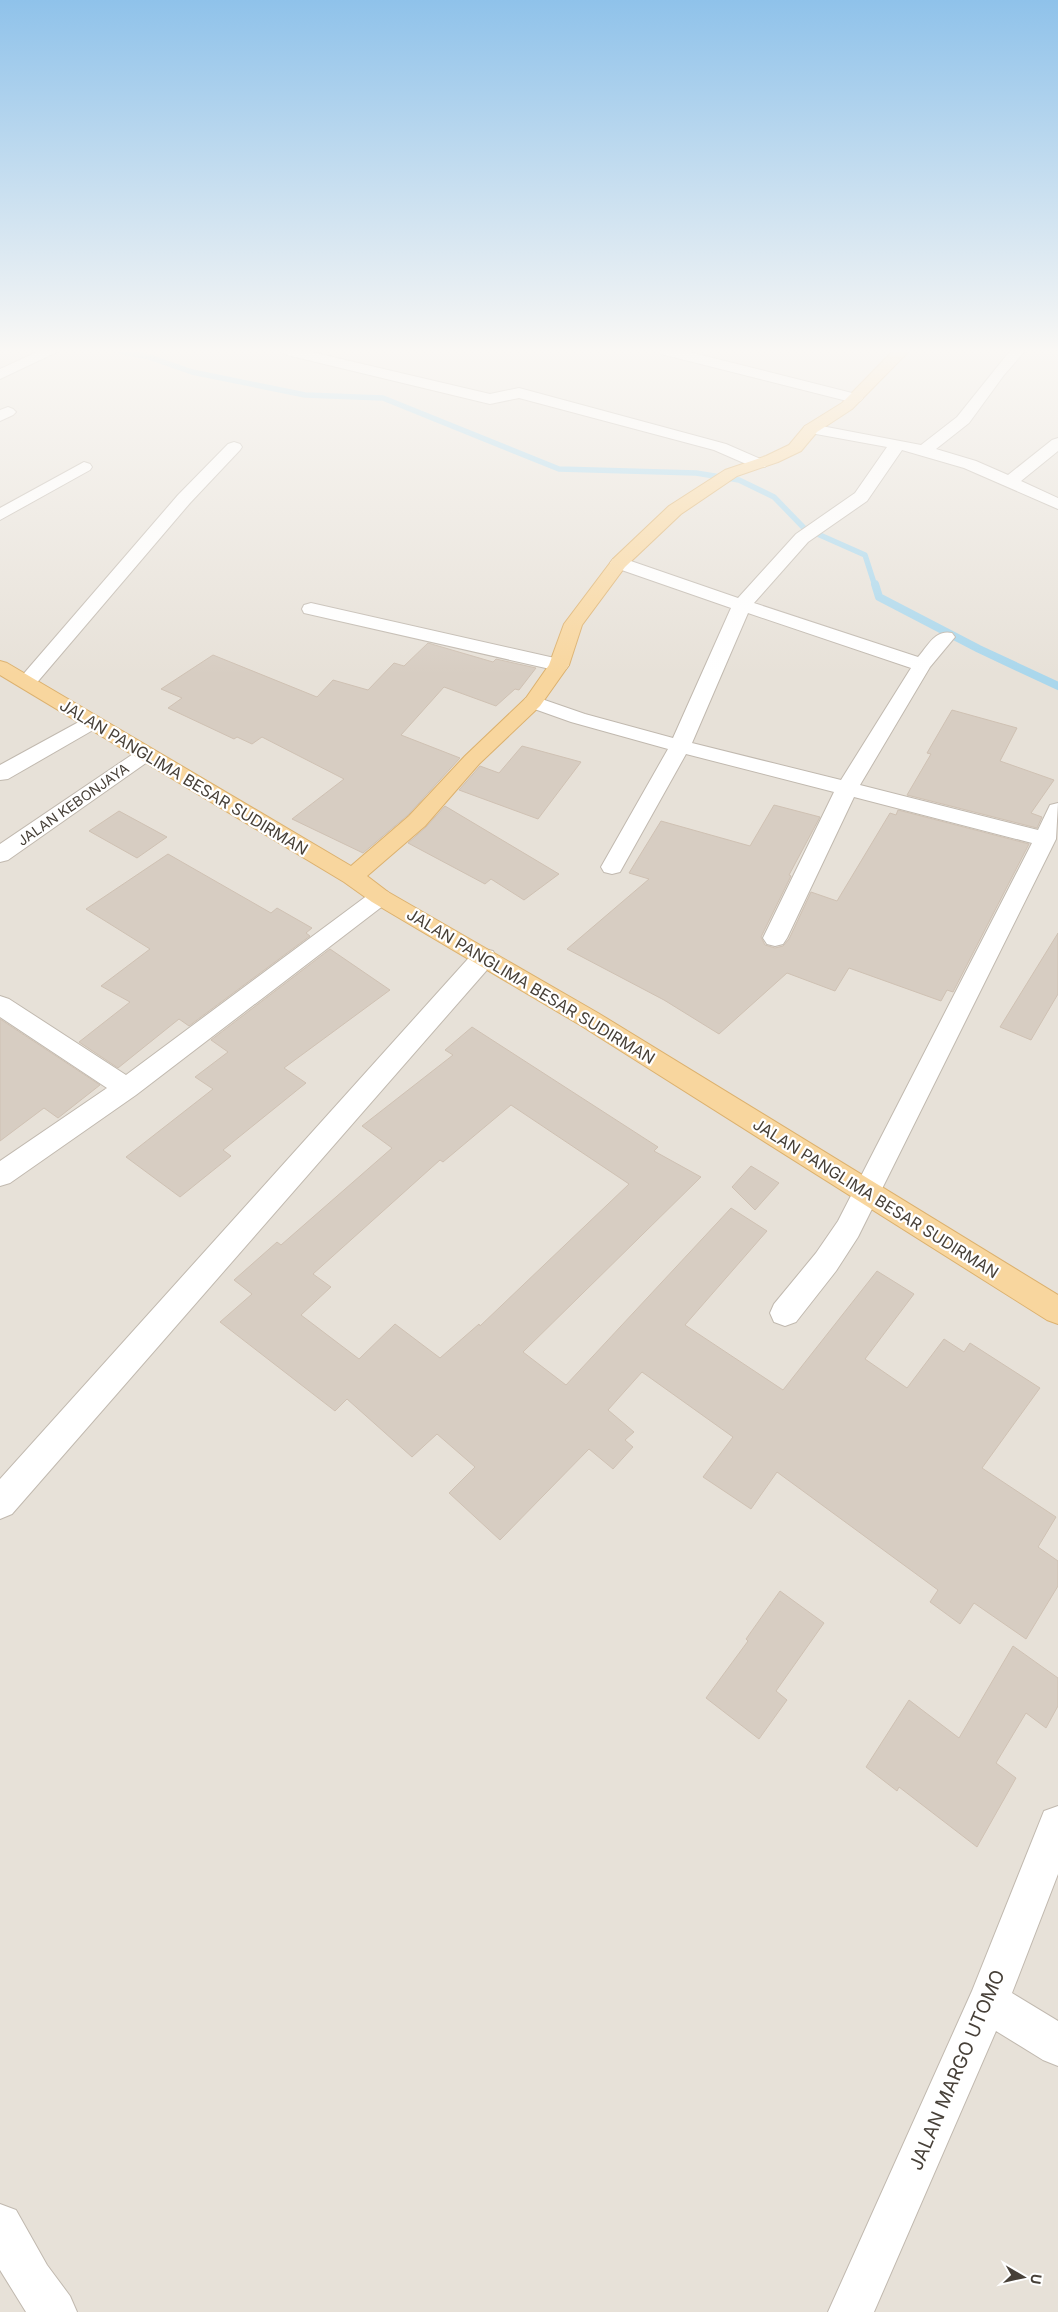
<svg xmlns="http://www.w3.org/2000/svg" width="1058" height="2312" viewBox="0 0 1058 2312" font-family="Inter,sans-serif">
<rect width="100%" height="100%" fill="#f3efe9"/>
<!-- residential -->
<path fill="#e7e1d8" d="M 0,351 L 1058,351 L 1058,2312 L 0,2312 Z"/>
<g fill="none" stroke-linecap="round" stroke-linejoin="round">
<!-- stream-far1 -->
<path stroke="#aad7ec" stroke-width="5.5" d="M 120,351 L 149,357 L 192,372 L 305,395 L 383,398 L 559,469 L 696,473 L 739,480 L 774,497 L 804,528 L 865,555 L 875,586"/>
<!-- stream -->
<path stroke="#aad7ec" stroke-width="8" d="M 875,584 L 879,597 L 979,649 L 1058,686"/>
</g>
<!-- building -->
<path fill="#d7cdc2" stroke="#cfc1b3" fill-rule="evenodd" d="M 428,643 L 493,662 L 496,659 L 536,668 L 519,690 L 515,689 L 496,706 L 444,687 L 401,735 L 460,758 L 408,815 L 363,853 L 292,819 L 344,779 L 262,737 L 252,744 L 237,737 L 234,739 L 168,708 L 182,698 L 161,689 L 213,655 L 317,697 L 333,680 L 368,690 L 394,663 L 404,666 Z
M 952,710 L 1017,728 L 1000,761 L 1054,780 L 1031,813 L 1042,817 L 1037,828 L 907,795 L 931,754 L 927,753 Z
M 522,746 L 581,762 L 538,819 L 459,790 L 480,766 L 499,773 Z
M 774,805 L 820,817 L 789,875 L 791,876 L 761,937 L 765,945 L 775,948 L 783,946 L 789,939 L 811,892 L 837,901 L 890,813 L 896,815 L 898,810 L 1029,844 L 953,992 L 947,990 L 941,1001 L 849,968 L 835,991 L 787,973 L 719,1034 L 664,1000 L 567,949 L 649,879 L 629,873 L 661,821 L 750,846 Z
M 445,806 L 559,874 L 524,900 L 491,879 L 485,884 L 408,843 L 426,827 Z
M 119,811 L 167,837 L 137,858 L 89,831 Z
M 168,854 L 271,913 L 277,908 L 312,928 L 306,933 L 310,936 L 189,1026 L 179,1019 L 118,1068 L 79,1042 L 130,1002 L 101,986 L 150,949 L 86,909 Z
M 1058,933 L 1058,994 L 1031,1040 L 1000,1027 Z
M 330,949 L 390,990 L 284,1068 L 306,1083 L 223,1150 L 231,1156 L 180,1197 L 126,1157 L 213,1089 L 195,1077 L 228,1052 L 211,1040 Z
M 0,1019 L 100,1085 L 58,1118 L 44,1108 L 0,1141 Z
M 472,1027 L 658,1147 L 654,1151 L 701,1177 L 523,1352 L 566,1385 L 731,1208 L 767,1231 L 685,1325 L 783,1390 L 877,1271 L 914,1294 L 865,1359 L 907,1388 L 944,1339 L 964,1352 L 970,1343 L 1040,1388 L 982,1468 L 1056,1517 L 1038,1547 L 1058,1561 L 1058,1586 L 1026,1639 L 974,1603 L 960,1624 L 930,1602 L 938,1590 L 777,1472 L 751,1509 L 703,1477 L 733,1437 L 642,1372 L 608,1410 L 634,1432 L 625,1440 L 633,1447 L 613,1469 L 589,1449 L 500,1540 L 449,1493 L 475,1467 L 437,1434 L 412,1457 L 347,1399 L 335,1411 L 220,1322 L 252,1294 L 234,1280 L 277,1242 L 281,1245 L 392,1148 L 362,1126 L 453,1055 L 445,1050 ZM 511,1105 L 629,1184 L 480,1326 L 479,1324 L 440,1358 L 395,1324 L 359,1359 L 301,1315 L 331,1287 L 313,1274 L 440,1160 L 443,1162 Z
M 751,1166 L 779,1183 L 755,1210 L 732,1187 Z
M 780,1591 L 824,1623 L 776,1691 L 787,1700 L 759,1739 L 706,1698 L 748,1641 L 746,1639 Z
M 1013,1646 L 1058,1678 L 1058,1706 L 1046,1728 L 1026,1713 L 996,1763 L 1016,1778 L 977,1847 L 899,1787 L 897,1791 L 866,1767 L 909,1700 L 959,1738 Z"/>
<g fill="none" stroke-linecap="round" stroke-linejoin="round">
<!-- minor casing -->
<g stroke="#c1b9af" stroke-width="2">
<path id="minor" d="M 39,351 L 59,351 L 0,379 L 0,369 Z
M 280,351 L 307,351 L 490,394 L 519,388 L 726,444 L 765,461 L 767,464 L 765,467 L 753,467 L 714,450 L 519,398 L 490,404 L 287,355 Z
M 659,351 L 685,351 L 860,395 L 863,398 L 860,401 L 855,403 L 661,354 Z
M 1010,351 L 1025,351 L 1004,375 L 969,423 L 936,449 L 976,461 L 1008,475 L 1052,440 L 1058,438 L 1058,451 L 1021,481 L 1058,498 L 1058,509 L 964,468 L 902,450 L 867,501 L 808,542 L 754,603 L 918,657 C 928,646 935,629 952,633 L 955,637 L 930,667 L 860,785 L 1038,830 L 1050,805 L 1058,803 L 1056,839 L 858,1237 L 836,1271 L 796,1322 L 785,1326 L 774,1322 L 770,1313 L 774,1304 L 816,1253 L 838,1221 L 1032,843 L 854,797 L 787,938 L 783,944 L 775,946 L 767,944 L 763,938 L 834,792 L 686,754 L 620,872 L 612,874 L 604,872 L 601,867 L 668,749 L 571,722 L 526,706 L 523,702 L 526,698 L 533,696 L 585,714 L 673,738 L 731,608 L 613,567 L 610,563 L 613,559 L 625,559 L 738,598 L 796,534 L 855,493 L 887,447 L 805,432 L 803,429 L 805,426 L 811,424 L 921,445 L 957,417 ZM 748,613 L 911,668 L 841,780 L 692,743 Z
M 8,407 L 13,409 L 16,412 L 13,415 L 0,421 L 0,410 Z
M 234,442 L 240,444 L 242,447 L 240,450 L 190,503 L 34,686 L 27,688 L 20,686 L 17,682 L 20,678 L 178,495 L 228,444 Z
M 84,462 L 90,464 L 92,467 L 90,470 L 0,520 L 0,508 Z
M 311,603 L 559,659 L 566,661 L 569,665 L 566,669 L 559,671 L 304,613 L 302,609 L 304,605 Z
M 93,716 L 100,718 L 103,722 L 100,726 L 8,779 L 0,780 L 0,765 L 86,718 Z
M 146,748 L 153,750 L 156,754 L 153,758 L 8,860 L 0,862 L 0,844 L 139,750 Z
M 380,889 L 388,892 L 392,897 L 388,902 L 136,1095 L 10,1183 L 0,1186 L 0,1161 L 107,1088 L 0,1017 L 0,996 L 9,999 L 126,1075 L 372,892 Z
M 484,949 L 493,951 L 496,957 L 493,963 L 12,1514 L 0,1519 L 0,1479 L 475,951 Z
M 1058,1806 L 1058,1874 L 1012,1993 L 1058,2021 L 1058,2066 L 1043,2060 L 996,2031 L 874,2312 L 828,2312 L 972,1991 L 1044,1811 Z
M 0,2204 L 16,2210 L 47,2265 L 70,2296 L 77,2312 L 26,2312 L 0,2270 Z"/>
</g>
<!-- major casing -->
<g stroke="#dcb16e" stroke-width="2">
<path id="major" d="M 893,351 L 909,351 L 852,409 L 817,432 L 801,451 L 778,462 L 737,476 L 681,514 L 625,567 L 582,625 L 569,665 L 540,706 L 479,764 L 425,826 L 367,876 L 388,892 L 598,1013 L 1058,1295 L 1058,1324 L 1047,1320 L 580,1025 L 372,902 L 344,882 L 0,675 L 0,661 L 7,663 L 351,866 L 409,816 L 465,756 L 526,698 L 549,665 L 564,624 L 613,559 L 669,506 L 725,470 L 766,456 L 789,445 L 805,426 L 842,403 Z"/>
</g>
<!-- minor -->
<use href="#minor" fill="#fff" fill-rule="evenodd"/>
<!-- major -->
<use href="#major" fill="#f8d69e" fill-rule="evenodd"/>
</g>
<!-- sky -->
<linearGradient id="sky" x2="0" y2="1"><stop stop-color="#8fc2ea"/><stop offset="0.52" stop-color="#faf8f5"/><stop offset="1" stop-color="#faf8f5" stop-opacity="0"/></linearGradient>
<rect width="1058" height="675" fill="url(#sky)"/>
<g text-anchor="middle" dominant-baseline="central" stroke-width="4.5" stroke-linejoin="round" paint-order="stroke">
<!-- far-street labels -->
<g font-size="14" fill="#474038" stroke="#fff">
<text transform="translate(73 804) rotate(-35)">JALAN KEBONJAYA</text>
</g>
<!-- street labels -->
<g font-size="16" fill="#474038" stroke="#fff">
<text transform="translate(184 777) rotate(31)">JALAN PANGLIMA BESAR SUDIRMAN</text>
<text transform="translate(531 986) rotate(31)">JALAN PANGLIMA BESAR SUDIRMAN</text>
<text transform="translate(876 1198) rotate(32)">JALAN PANGLIMA BESAR SUDIRMAN</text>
</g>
<!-- near-street labels -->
<g font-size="19" fill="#474038" stroke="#fff">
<text transform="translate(957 2070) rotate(-67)">JALAN MARGO UTOMO</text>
</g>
</g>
<!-- north arrow -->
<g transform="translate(1023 2277) rotate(99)" stroke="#ffffff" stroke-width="4" paint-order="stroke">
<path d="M0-4L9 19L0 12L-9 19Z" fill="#474038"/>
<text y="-8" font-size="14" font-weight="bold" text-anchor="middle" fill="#474038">U</text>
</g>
</svg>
